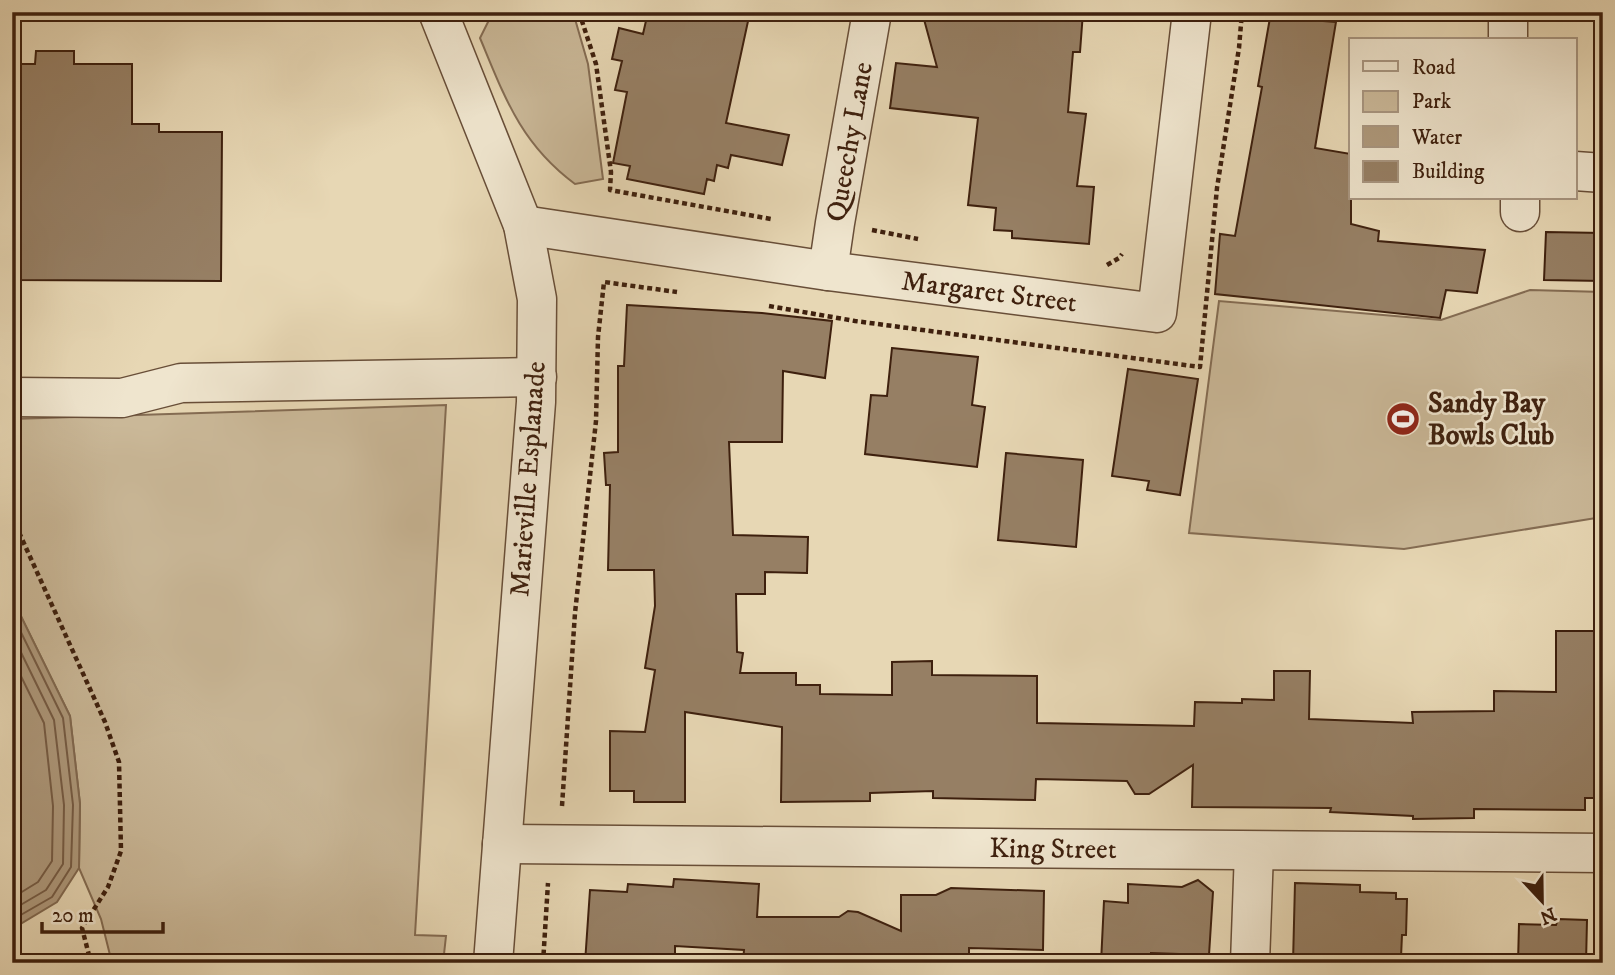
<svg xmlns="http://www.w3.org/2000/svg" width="1615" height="975" viewBox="0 0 1615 975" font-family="'IM FELL DW Pica',serif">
<rect width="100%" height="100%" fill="#e7d7b4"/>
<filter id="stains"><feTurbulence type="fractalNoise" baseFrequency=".00286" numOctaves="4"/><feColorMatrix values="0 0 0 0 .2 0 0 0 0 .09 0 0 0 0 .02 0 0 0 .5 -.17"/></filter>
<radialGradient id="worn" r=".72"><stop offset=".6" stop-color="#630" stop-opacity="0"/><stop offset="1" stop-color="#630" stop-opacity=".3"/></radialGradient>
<!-- green -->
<path fill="#cab898" stroke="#846c53" stroke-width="2" d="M 493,12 L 573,12 L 588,64 L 603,179 L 575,184 C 521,144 505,98 480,38 Z
M 1530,290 L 1603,292 L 1603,518 L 1596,518 L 1404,549 L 1189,533 L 1219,301 L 1441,320 Z
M 446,405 L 415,935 L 446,936 L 443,963 L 112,963 L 101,919 L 79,868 L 80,804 L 70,716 L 12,598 L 12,419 Z"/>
<!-- water -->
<path fill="#ae997c" stroke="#816950" stroke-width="2" d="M 12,598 L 70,716 L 80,804 L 79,868 L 57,902 L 17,926 L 12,927 Z"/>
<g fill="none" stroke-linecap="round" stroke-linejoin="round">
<!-- shore -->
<path stroke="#765c45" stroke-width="2" d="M 12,614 L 63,718 L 73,805 L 71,867 L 52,897 L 12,920
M 12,634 L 54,720 L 64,805 L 63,864 L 46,890 L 12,910
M 12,658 L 44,723 L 53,806 L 52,861 L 38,882 L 12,898"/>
</g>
<!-- building -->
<path fill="#967f64" stroke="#3e200e" stroke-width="2" d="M 648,12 L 750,12 L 726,123 L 789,135 L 782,165 L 731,155 L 728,168 L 717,165 L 714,181 L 707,179 L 704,194 L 627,179 L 630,166 L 613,163 L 627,92 L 615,90 L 622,61 L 612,59 L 619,28 L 643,34 Z
M 922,12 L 1083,12 L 1080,52 L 1073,52 L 1068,112 L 1086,114 L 1077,186 L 1094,187 L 1089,244 L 1012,238 L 1012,231 L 994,230 L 996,208 L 968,205 L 978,118 L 890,108 L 896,63 L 937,67 Z
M 1271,12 L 1312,12 L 1311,20 L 1336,22 L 1315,148 L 1351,154 L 1351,224 L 1379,231 L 1378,241 L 1485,250 L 1477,293 L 1446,290 L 1440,318 L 1215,294 L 1220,234 L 1235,236 L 1262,87 L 1258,86 Z
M 36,51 L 74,51 L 74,64 L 132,64 L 132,124 L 159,124 L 159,132 L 222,132 L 221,281 L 12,280 L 13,64 L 35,64 Z
M 1546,232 L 1603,233 L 1603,281 L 1544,280 Z
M 627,305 L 762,313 L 832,321 L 825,378 L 783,371 L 782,442 L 729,442 L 733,535 L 808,537 L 807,573 L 765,572 L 765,594 L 736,594 L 737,652 L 743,653 L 740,673 L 796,673 L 796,685 L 820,685 L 820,694 L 892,695 L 892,662 L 932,661 L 932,675 L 1037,676 L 1037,723 L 1194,726 L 1195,702 L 1242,703 L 1242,699 L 1274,700 L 1274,671 L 1310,671 L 1309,719 L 1413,723 L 1412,712 L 1494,711 L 1494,691 L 1556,692 L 1556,631 L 1603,631 L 1603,798 L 1585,798 L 1585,810 L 1474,809 L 1474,818 L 1413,819 L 1413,816 L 1330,812 L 1331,808 L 1192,807 L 1193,765 L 1149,794 L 1135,794 L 1127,781 L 1036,779 L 1035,800 L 933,798 L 933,791 L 870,793 L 870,801 L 781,802 L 782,727 L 685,712 L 685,802 L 634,802 L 634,791 L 610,791 L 610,731 L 645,732 L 655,670 L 645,668 L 655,606 L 654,570 L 608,570 L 610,485 L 606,485 L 604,453 L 618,452 L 618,366 L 624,366 Z
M 892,348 L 978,357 L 972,405 L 985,407 L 977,467 L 865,454 L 871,395 L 887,396 Z
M 1128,369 L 1198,379 L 1180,495 L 1147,490 L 1149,481 L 1112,476 Z
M 1006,453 L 1083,460 L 1076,547 L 998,540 Z
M 674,879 L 759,884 L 757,917 L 839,917 L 848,911 L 858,912 L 901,931 L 901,895 L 936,895 L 951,888 L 1044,891 L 1043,950 L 969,948 L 969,960 L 975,963 L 743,963 L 744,950 L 675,946 L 675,963 L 585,963 L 590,890 L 627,892 L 628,884 L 673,887 Z
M 1198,880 L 1213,892 L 1209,955 L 1151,953 L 1151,963 L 1101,963 L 1104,901 L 1128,903 L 1128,884 L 1182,887 Z
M 1295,883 L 1360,885 L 1360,892 L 1396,893 L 1396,899 L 1407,899 L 1406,935 L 1402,935 L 1401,957 L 1357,954 L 1357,963 L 1293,963 Z
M 1558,919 L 1587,920 L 1586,963 L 1518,963 L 1519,924 L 1556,925 Z"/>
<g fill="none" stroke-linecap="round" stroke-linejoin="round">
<!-- minor casing -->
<g stroke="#684e38" stroke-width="41">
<g id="minor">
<path d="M 438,12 L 523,225 L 537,299 L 536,402 L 493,963"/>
<path d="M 1508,12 L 1508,40"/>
<path d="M 1575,171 L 1603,173"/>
<path d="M 1520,198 L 1520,212"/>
<path id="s1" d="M 523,225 L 828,271 L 1157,313 L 1192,12"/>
<path id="s2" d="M 828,271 L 835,223 L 872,12"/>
<path d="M 12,397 L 122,398 L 181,383 L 537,377"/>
<path id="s3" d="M 502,844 L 1603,853"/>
<path d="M 1250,963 L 1254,851"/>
</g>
</g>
<!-- path -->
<path stroke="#3e200e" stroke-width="4.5" stroke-dasharray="5 3.5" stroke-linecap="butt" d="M 579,12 L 596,64 L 611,172 L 610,190 L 771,219
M 872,230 L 918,239
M 1107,265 L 1119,258 L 1122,254
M 769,306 L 855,321 L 1200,367 L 1217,188 L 1239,48 L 1242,12
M 12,517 L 105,722 L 119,762 L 121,851 L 108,887 L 82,928 L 91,963
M 562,806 L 575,613 L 596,421 L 598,337 L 604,282 L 677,292
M 543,963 L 548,883"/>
<!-- minor -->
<use href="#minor" stroke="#efe5ce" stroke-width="38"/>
</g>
<!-- icons -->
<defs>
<g id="stadium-disc" transform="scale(1.75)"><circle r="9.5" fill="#8f2418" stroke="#efe5ce"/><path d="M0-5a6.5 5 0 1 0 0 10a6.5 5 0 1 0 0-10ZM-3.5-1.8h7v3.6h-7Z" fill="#fff"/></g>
</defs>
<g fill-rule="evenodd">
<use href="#stadium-disc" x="1403" y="419"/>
</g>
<g text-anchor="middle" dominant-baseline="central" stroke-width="5" stroke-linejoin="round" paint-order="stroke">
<!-- street labels -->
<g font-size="28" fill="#3e200e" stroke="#efe5ce">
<text stroke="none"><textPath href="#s2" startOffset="131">Queechy Lane</textPath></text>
<text stroke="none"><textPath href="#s1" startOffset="471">Margaret Street</textPath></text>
<text transform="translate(528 479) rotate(-86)">Marieville Esplanade</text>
<text stroke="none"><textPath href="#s3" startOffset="551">King Street</textPath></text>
</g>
<!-- poi labels -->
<g font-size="28" font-weight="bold" fill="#3e200e" stroke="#efe5ce" text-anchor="start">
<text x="1428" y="403">Sandy Bay<tspan x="1428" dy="32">Bowls Club</tspan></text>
</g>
</g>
<!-- margin -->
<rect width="1615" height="975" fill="none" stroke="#e7d7b4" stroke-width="42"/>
<rect x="14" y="14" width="1587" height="947" fill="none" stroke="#3e200e" stroke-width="3.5"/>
<rect x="21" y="21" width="1573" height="933" fill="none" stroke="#3e200e" stroke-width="2"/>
<!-- legend -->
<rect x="1349" y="38" width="228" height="161" fill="#efe5ce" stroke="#a89681" stroke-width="2"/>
<rect x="1363" y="61" width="35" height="10" fill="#efe5ce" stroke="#a89681" stroke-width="2"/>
<text x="1412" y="74" font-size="21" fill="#3e200e">Road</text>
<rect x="1363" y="91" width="35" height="21" fill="#cab898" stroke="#a89681" stroke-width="2"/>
<text x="1412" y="108" font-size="21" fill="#3e200e">Park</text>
<rect x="1363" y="126" width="35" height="21" fill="#ae997c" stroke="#a89681" stroke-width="2"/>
<text x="1412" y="144" font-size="21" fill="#3e200e">Water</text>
<rect x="1363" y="161" width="35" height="21" fill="#967f64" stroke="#a89681" stroke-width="2"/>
<text x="1412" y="178" font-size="21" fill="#3e200e">Building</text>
<!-- north arrow -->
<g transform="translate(1542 901) rotate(158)" stroke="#efe5ce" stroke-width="5" paint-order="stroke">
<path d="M0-5L12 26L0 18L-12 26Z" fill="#3e200e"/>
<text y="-10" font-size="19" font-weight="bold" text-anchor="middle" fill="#3e200e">N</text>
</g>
<!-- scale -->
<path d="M42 922v10h121v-10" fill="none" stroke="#3e200e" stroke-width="3.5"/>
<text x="52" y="922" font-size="21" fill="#3e200e" stroke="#efe5ce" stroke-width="5" paint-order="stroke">20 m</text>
<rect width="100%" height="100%" filter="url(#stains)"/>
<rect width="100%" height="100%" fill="url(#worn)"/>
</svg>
